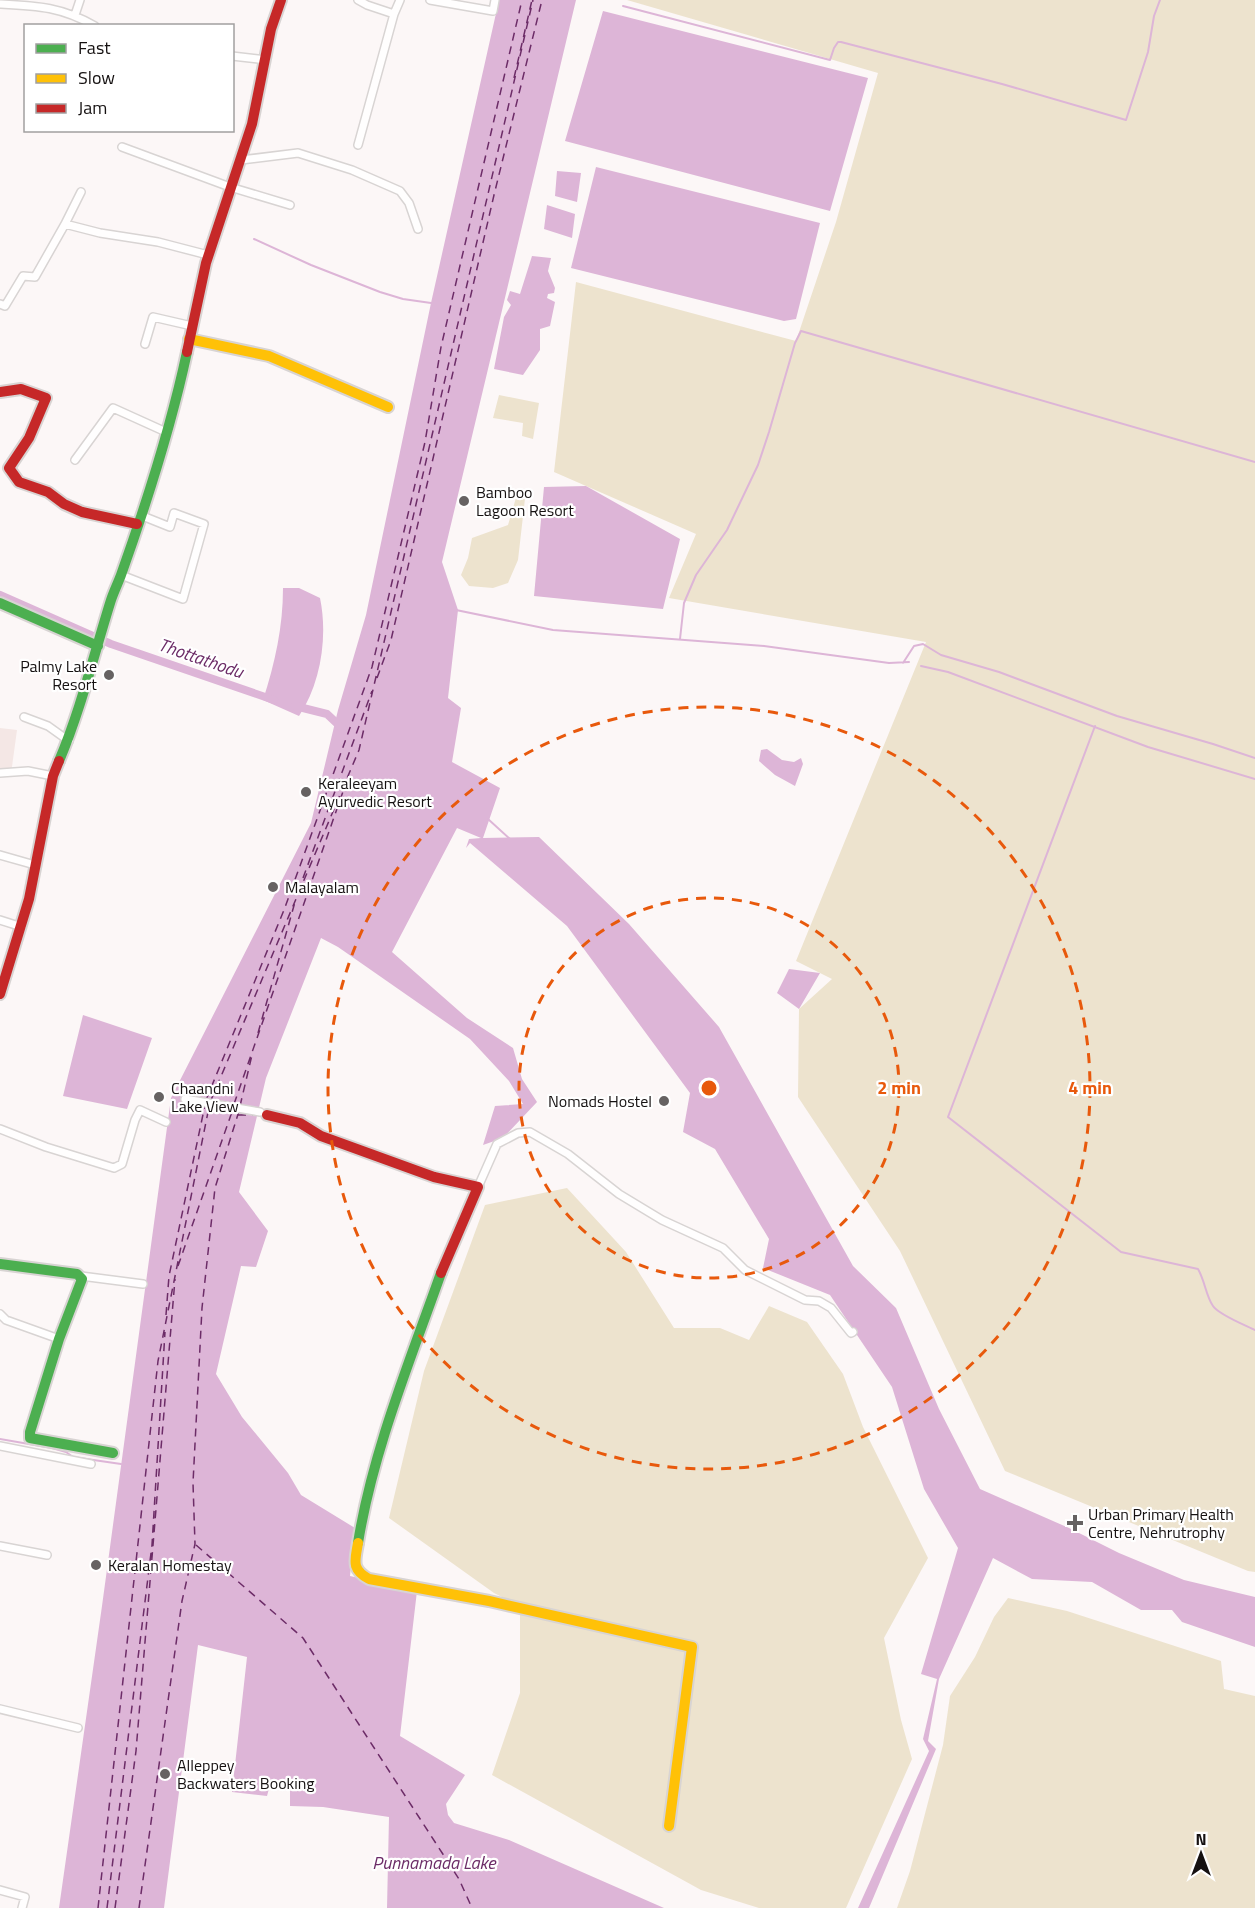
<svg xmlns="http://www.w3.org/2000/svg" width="1255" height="1908" viewBox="0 0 1255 1908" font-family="'Titillium Web',sans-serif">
<rect width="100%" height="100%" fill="#fcf7f7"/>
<path fill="#f4e7e5" d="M0,728L17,730L11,774L0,772Z"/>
<path fill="#ede3ce" d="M627,0H1255V1572L1248,1571L1005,1471L900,1251L798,1097L799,1009L832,979L796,961L926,642L669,598L696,534L554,472L576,282L796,341L836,222L878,73Z
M499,395L539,403L533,439L522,436L523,423L493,418Z
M526,490L518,560L508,583L493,588L469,586L461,575L468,558L472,538L508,525L518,491Z
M567,1188L626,1252L674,1328H720L749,1340L769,1306L807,1322L843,1374L863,1427L928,1558L884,1638L901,1720L912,1759L846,1908H759L701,1890L492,1775L520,1693V1606L494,1593L389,1518L424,1371L485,1205Z
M1008,1598L1067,1611L1221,1661L1224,1689L1255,1696V1908H897L910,1871L943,1745L950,1696L975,1657L994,1617Z"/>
<path fill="#ddb5d7" d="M499,0H576L442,562L458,610L448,698L461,708L452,762L500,788L483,838L539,837L629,924L719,1027L853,1266L896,1308L939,1409L980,1489L1069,1528L1119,1553L1184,1580L1255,1597V1647L1182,1622L1172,1610H1141L1092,1582L1032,1579L993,1558L939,1679L928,1741L936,1749L869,1908H858L929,1751L923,1739L937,1679L921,1674L958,1548L924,1489L892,1387L830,1295L763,1268L769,1239L715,1149L683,1132L690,1093L567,926L470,843L466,848L469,839L481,838L457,828L392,952L467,1018L513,1048L522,1079L537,1102L503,1138L483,1145L495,1106L523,1104L509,1081L470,1039L338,947L321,938L266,1078L239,1192L268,1231L256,1267L241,1266L216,1374L242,1417L288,1473L301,1495L355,1528L350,1576L417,1591L400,1736L465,1775L446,1804L448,1815L454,1823L509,1840L664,1908H387L389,1817L323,1807L290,1806V1788L270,1785L267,1796L232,1792L247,1657L198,1645L164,1908H59L102,1606L171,1098L311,823L338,710L366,615L431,303Z
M603,11L868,78L830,211L565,141Z
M596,167L820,223L796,319L784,321L571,268Z
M557,171L581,173L577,202L555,196Z
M547,205L575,214L572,238L544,229Z
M532,256L551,258L548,271L555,288L554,293L548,294L547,298L555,302L550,326L540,329V350L523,375L494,369L504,317L511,305L507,300L510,291L520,294Z
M586,486L680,539L663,609L534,596L544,487Z
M283,588H299L320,598C328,636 321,683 299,716L263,700C275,663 283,627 283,588Z
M767,749L782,760L794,762L801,758L803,764L795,786L775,775L759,761L761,750Z
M789,969L820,973L799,1009L777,993Z
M83,1015L152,1038L127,1109L63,1096Z"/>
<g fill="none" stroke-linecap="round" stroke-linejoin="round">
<path stroke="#ddb5d7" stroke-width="2" d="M623,6L830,60L834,48L838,42H841L1002,84L1126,120L1148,52L1154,16L1160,0
M254,239L311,265L380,292L403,299L431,303
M456,610L553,630L764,646L889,663L909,662
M680,639L684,603L696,575L727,530L758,465L769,432L795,343L801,331L1255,462
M903,663L914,646L923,644L941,655L999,672L1117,716L1213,744L1255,758
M921,666L948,672L1148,747L1255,779
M1095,726L948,1117L1121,1252L1198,1269C1205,1281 1206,1296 1213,1306C1219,1315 1245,1325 1255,1330
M488,819L510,839
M0,1439L52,1448L66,1452L73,1457L121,1464"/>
<path stroke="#ddb5d7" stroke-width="8" d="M0,595L111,644L274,700
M295,706L327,714L344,730"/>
<path stroke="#6c2c67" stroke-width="1.5" stroke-dasharray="8 6" stroke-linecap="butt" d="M514,78L532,0
M377,678L391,640L494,195L542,0
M303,878L372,691
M258,1033L295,902
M206,1100L284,910L372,667L425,442L441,347L522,0
M211,1100L359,750L533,0
M234,1104L347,780
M240,1106L252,1055
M238,1115H257
M178,1266L233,1109
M166,1315L169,1276L205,1105
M196,1545L303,1638L459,1879L472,1908
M98,1908L158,1361L209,1107
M107,1908L152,1545L165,1332
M115,1908L136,1751L175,1279
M139,1908L182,1601L195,1544L193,1483L202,1308L215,1188L239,1111"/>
<g stroke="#d8d4d3" stroke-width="10">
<path id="street" d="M358,0L367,5L394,14
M430,0L493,11L495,0
M0,4C39,6 61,7 95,26
M75,15L80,0
M232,56L266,60
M358,145L394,14L400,0
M122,147L230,187L290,205
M241,160L298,153L352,170L400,191L409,203L418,229
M65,224L81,192
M0,304L5,306L23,276L35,277L65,224L100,233L158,242L208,255
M145,344L153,317L192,326
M75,460L113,408L166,432
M121,575L183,599L204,524L174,513L170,527L140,515
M24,717L48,726L69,741
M0,773L28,771L53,776
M0,855L35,865
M0,920L22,927
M185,1099L260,1112
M0,1129L46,1147L114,1168L122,1164L135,1120L140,1110L166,1122
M478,1187L497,1144L518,1133L530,1132L568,1154L619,1194L662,1220L723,1248L745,1270L805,1300L819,1301L831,1308L851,1333L853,1332
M81,1276L143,1284
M0,1314L6,1320L59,1339
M0,1446L91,1464
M0,1546L47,1555
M0,1709L78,1728
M0,1890L25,1897L22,1908"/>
</g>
<g stroke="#d8d4d3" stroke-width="14">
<path id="fast" d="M0,603L98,646
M59,761C81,709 94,654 111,600C114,591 118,583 121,575C147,502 171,427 187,352
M0,1264L77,1274L82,1279L59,1339L30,1432V1438L113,1453
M358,1543C373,1450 410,1361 441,1273"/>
</g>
<g stroke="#d8d4d3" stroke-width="14">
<path id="slow" d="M189,339L269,356L388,407
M358,1543C355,1561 351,1569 369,1579L489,1601L692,1647L669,1826"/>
</g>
<g stroke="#d8d4d3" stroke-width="14">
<path id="jam" d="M187,352L206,263L252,124L271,29L281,0
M0,392L21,389L46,398L29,438L9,468L19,482L48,492L64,504L82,512L137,524
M0,994L29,899L53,776L59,761
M267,1115L300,1123L321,1136L434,1177L478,1187L441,1273"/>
</g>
<use href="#street" stroke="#fffefe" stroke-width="7"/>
<use href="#fast" stroke="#4caf50" stroke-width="10"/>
<use href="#slow" stroke="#ffc107" stroke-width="10"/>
<use href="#jam" stroke="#c62828" stroke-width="10"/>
</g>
<g fill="none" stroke="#e8590c" stroke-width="3" stroke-dasharray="10 8">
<circle cx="709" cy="1088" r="190"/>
<circle cx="709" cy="1088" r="381"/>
</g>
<g fill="#666262" stroke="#fff" stroke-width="2">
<circle cx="464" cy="501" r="6"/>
<circle cx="109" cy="675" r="6"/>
<circle cx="306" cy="792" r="6"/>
<circle cx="273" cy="887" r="6"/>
<circle cx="159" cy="1097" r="6"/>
<circle cx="664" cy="1101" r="6"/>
<path d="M1072 1514h6v6h6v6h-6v6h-6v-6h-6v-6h6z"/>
<circle cx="96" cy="1565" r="6"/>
<circle cx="165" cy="1774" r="6"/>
</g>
<g text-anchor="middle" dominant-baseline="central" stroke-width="4.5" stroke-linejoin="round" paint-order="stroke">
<g font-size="16" fill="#151111" stroke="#fff" text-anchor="start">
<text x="476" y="492">Bamboo<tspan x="476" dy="18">Lagoon Resort</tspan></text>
<text x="97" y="666" text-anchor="end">Palmy Lake<tspan x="97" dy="18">Resort</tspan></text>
<text x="318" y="783">Keraleeyam<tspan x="318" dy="18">Ayurvedic Resort</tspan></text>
<text x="285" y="887">Malayalam</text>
<text x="171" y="1088">Chaandni<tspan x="171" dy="18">Lake View</tspan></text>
<text x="652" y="1101" text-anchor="end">Nomads Hostel</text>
<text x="1088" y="1514">Urban Primary Health<tspan x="1088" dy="18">Centre, Nehrutrophy</tspan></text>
<text x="108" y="1565">Keralan Homestay</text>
<text x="177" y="1765">Alleppey<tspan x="177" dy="18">Backwaters Booking</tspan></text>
</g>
<g font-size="18" font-style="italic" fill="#6c2c67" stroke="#fff">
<text transform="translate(201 658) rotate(19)">Thottathodu</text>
<text x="434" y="1862">Punnamada Lake</text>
</g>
</g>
<circle cx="709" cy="1088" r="9" fill="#e8590c" stroke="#fff" stroke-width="3"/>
<g font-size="18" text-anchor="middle" font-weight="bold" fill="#e8590c" stroke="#fff" stroke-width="4.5" stroke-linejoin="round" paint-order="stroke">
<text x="899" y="1094">2 min</text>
<text x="1090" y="1094">4 min</text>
</g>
<rect x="24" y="24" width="210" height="108" fill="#ffffff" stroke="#a1a0a0" stroke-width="1.5"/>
<rect x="36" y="44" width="30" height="9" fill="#4caf50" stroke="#a1a0a0" stroke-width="1.5"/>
<text x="78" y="54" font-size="18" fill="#151111">Fast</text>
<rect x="36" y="74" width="30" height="9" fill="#ffc107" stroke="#a1a0a0" stroke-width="1.5"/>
<text x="78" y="84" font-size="18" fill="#151111">Slow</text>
<rect x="36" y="104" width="30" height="9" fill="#c62828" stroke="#a1a0a0" stroke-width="1.5"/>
<text x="78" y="114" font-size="18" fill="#151111">Jam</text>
<g transform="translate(1201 1854)" stroke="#ffffff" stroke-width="4.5" paint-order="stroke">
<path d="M0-4.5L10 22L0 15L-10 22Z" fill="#151111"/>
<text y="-9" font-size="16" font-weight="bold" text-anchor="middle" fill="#151111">N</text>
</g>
</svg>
